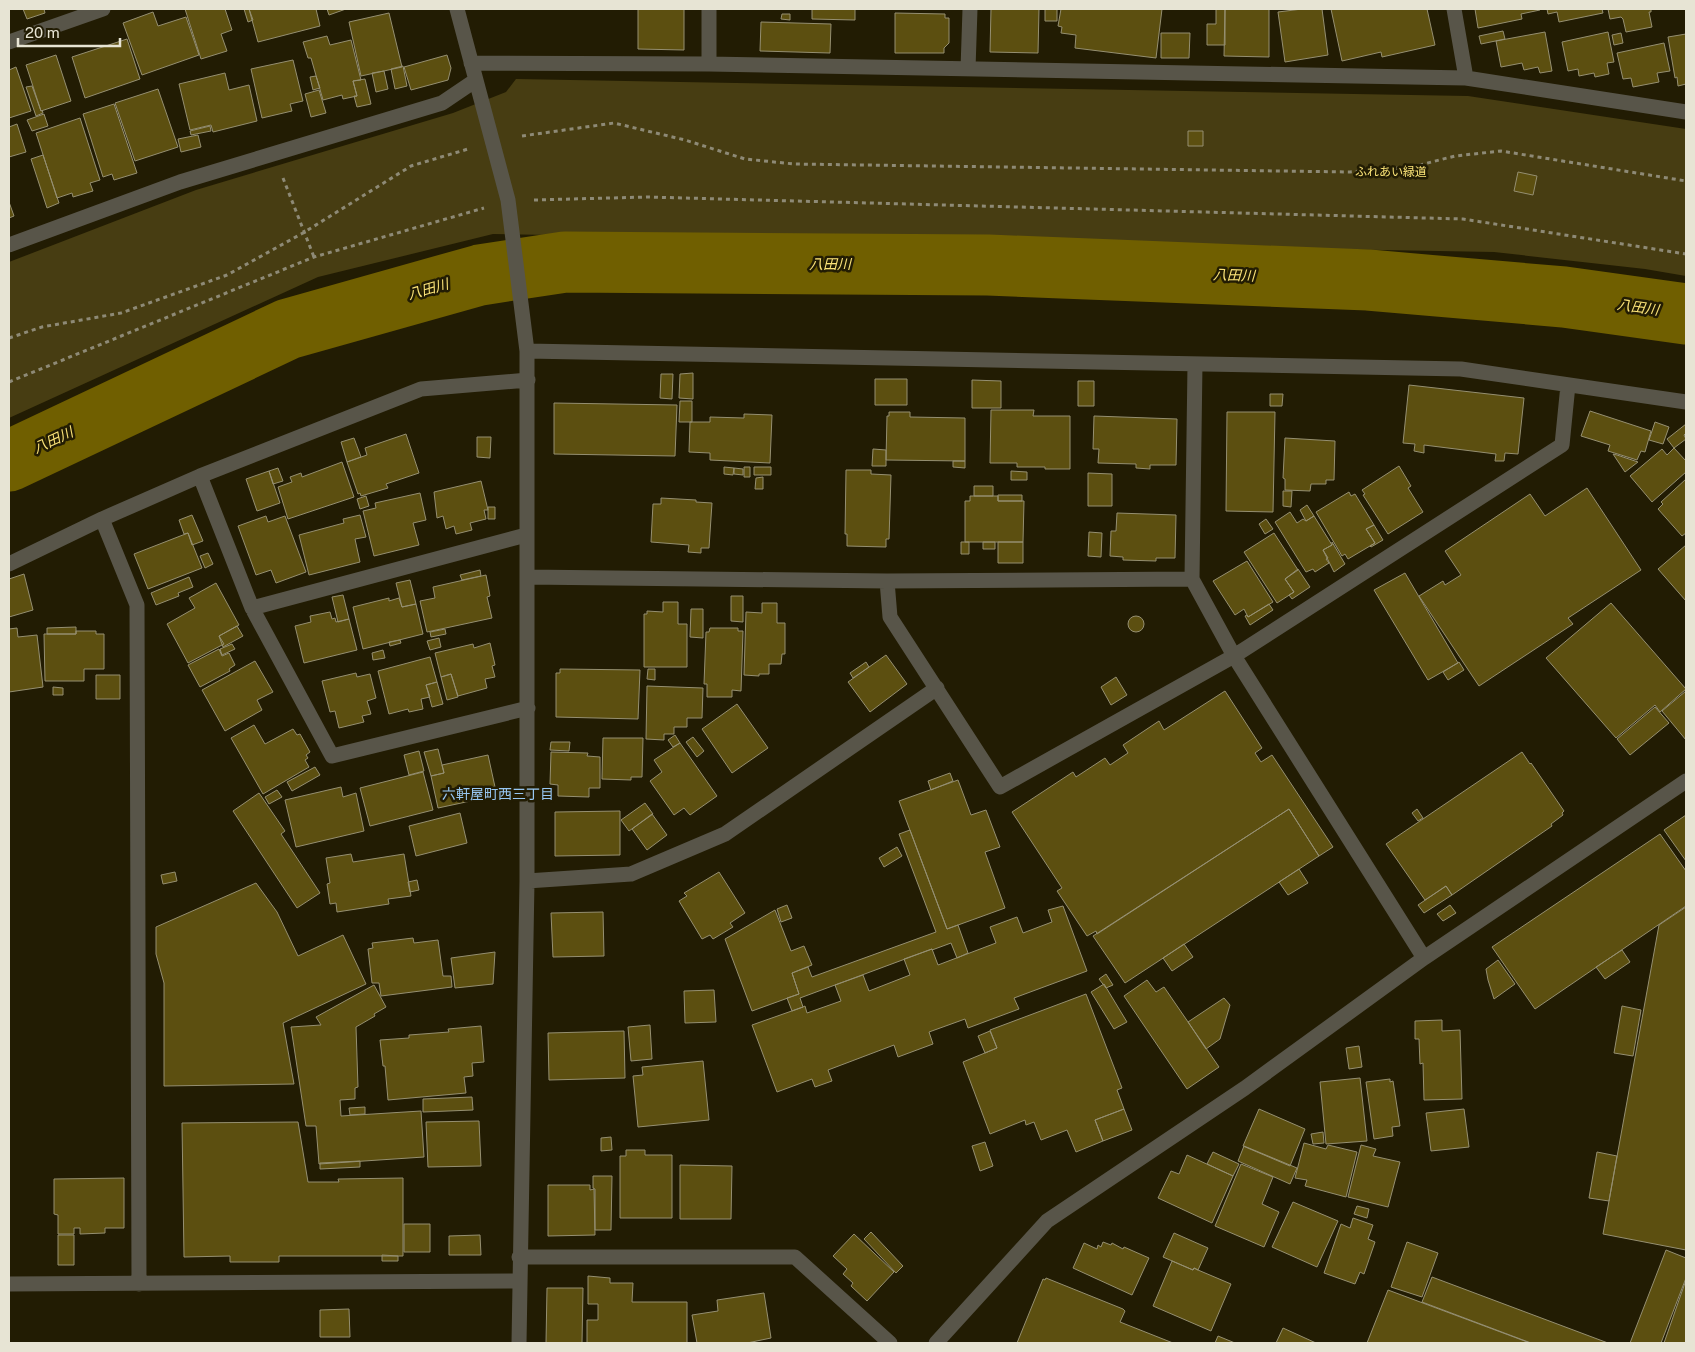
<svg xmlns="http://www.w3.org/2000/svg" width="1695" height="1352" viewBox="0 0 1695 1352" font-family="'Public Sans','Noto Sans JP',sans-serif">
<rect width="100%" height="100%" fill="#221c03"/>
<path fill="#473d12" d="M516,79L1468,96L1686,129V276L1645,269L1494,252L493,234L318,277L9,418V262L196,190L453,113L506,92Z"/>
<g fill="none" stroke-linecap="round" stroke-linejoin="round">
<path stroke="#705f00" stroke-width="61" d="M9,461L288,329L480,275L565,262L988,265L1368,280L1564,297L1686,314"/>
</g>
<path fill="#5c4f10" stroke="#958f71" d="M23,9H44L45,13L27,19Z
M185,9H225L232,30L221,34L227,51L201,59Z
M244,9H249L253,20L248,22Z
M249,9H316L320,26L258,42Z
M327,9H346L329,15Z
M638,9H684V50L638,49Z
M807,9H875H855V20L812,19V9Z
M991,9H1039L1038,53L990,52Z
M1045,9H1057V21H1045Z
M1061,9H1162L1156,58L1075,48L1076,35L1061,33L1062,27L1058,26Z
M1216,9H1225V45H1207V24H1216Z
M1225,9H1269V57L1224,56Z
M1302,9H1322L1328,55L1285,62L1278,12Z
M1331,9H1427L1435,45L1382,57L1381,52L1342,61Z
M1475,9H1540V10L1521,14L1522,19L1478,28Z
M1547,9H1602L1603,13L1559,22L1557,12L1548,14Z
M1608,9H1651V12H1649L1652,27L1626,32L1623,19L1621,17L1610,19Z
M153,12L158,26L186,17L199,55L142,75L123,23Z
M389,13L402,67L361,76L349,22Z
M895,13L945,14V18H949V43L944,48V53H895Z
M782,14H790V20L781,19Z
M761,22L831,24L830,53L760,51Z
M1503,31L1505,39L1481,44L1479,36Z
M1545,32L1552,71L1540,73L1538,67L1524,70L1522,63L1501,67L1496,41Z
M1608,32L1614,62L1607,63L1609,74L1595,77L1594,73L1579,76L1578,69L1568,71L1562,42Z
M1161,33H1190L1189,58H1161Z
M1621,33L1623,43L1614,45L1612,35Z
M1686,34V84L1678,86L1677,77L1675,78L1668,37Z
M327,36L330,45L351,40L361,80L353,81L357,96L343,99L342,95L323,100L311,58H308L303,42Z
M127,39L140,79L85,98L72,57Z
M1664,43L1670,71L1657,73L1659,82L1633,87L1631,78L1623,79L1617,53Z
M56,55L71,101L41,111L26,65Z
M447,55L451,68L448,80L411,90L404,67Z
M293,60L303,101L290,104L292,111L262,118L251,69Z
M403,66L407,86L395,89L391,69Z
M16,67L31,111L9,118V70Z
M384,71L388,89L376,92L372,73Z
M225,73L229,90L249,85L257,121L213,132L211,125L190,130L179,84Z
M316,76L320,88L313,90L310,77Z
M365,79L371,104L357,107L354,96H357L353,81Z
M32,86L41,111L42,110L43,113L36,116L26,87Z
M158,89L178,147L135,161L115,103Z
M319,90L326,113L311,117L305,94Z
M114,104L137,173L114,180L112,174L103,177L83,114Z
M44,114L48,126L32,131L27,120Z
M80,118L100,180L90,183L93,191L73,197L72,193L57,198L36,133Z
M17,124L26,152L9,157V127Z
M210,126L211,131L191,135L190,131Z
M1188,131H1203V146H1188Z
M198,135L201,147L181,152L178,139Z
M43,155L59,203L47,208L31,159Z
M1518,172L1537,176L1533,195L1514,191Z
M9,202L14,216L9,218Z
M693,373V399L679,398L680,374Z
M661,374H673L672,399L660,398Z
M875,379H907V405H875Z
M972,380L1001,381V408H972Z
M1078,381H1094V406H1078Z
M1409,385L1524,398L1518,454L1505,453L1504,461H1495L1496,454L1424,445V453L1414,451L1415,444L1403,443Z
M1270,394H1283L1282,406H1270Z
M680,401H692V422H679Z
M554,403L677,405L675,456L554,454Z
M991,410H1034L1033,416H1070V469H1045V467H1017V463H990Z
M1590,411L1651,431L1645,452L1641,451L1637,460L1608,451L1610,445L1581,436Z
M889,412H910V417L965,418V461L886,460L887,416H889Z
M1227,412H1275L1273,512L1226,511Z
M744,414L772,415L770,463L710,460V453L689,452L690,422H710V417L744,418Z
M1094,416L1177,419L1176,465H1150V469L1136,468V464L1098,463L1099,449H1093Z
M1655,422L1669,427L1663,444L1649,440Z
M1686,424V433L1684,435L1686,439L1674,448L1667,439Z
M406,434L419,473L386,484L388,488L361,496L360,493L358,494L347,462L367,455L365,448Z
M477,437H491L490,458L477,457Z
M354,438L361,457L347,462L341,442Z
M1285,438L1335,441L1334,480H1326V484H1311L1310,491L1285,490V479L1283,478Z
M1674,448L1686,461V472L1652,502L1630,476L1662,449L1667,455Z
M873,449L886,450V466H872Z
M1613,454L1617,455L1638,462L1625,472Z
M953,461H965V468L953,467Z
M342,462L354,497L288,519L278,487L292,482L290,477L301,473L302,477Z
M1399,466L1411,486L1408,488L1423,512L1388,534L1363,495L1365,494L1362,490Z
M724,467L734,468L733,475L724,474Z
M744,467H750V477H744Z
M754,467H771V475H754Z
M278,468L283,481L273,484L269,471Z
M734,468L743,469V475L734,474Z
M846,470H871V474L891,475L889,539H886V547L847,546V534H845Z
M269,471L280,503L257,511L246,479Z
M1011,471L1027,472V480H1011Z
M1088,473L1112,474V506H1088Z
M763,477V489H755L756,478Z
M1686,479V533L1682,536L1658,509L1663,504L1661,502Z
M481,481L488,510H484L486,519L470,523L472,530L456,534L454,526L446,529L443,516L437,518L434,492Z
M974,486H993V496H974Z
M1587,488L1641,570L1568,618L1573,624L1479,686L1419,596L1443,581L1445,585L1461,575L1445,551L1530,494L1545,516Z
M1283,491H1292L1291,507L1283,506Z
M1349,492L1351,496L1355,494L1374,525L1366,529L1375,543L1348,559L1345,554L1342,556L1316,512Z
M420,493L426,520L413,523L419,545L374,556L363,511L376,508L375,503Z
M998,495H1022V501H998Z
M366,496L369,506L360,509L357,499Z
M970,496H998V501H1024L1023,542H965V501H970Z
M661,498L696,500V502L712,503L709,548H701V553L688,552L689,545L651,542L653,504H661Z
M1307,505L1314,516L1306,521L1300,510Z
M488,507H495V519H488Z
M1290,512L1297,523L1303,519L1306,521L1314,516L1332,545L1323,550L1328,558L1326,559L1329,563L1315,572L1313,569L1306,572L1275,522Z
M1117,513L1176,515L1175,558H1156V561L1123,560V557L1110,556L1111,531H1116Z
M192,515L203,541L192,545L188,533L184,534L179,520Z
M360,515L366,537L355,539L360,562L309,575L299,535L344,523L343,519Z
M266,516L268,522L285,516L306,572L276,583L271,570L256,575L238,526Z
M1266,519L1273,529L1265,534L1259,524Z
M1374,525L1383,540L1371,547L1370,546L1375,543L1366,529Z
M1089,532L1102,533L1101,557L1088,556Z
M188,533L202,568L148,589L134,554Z
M1274,533L1298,570L1285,579L1294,592L1277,603L1244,552Z
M961,542H969V554H961Z
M983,542H995V549H983Z
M998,542H1023V563H998Z
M1332,542L1345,564L1334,572L1323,550L1332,545Z
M1686,545V601L1658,569Z
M208,553L213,564L205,568L200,556Z
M1247,561L1273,602L1248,617L1244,609L1235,615L1213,581Z
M1298,569L1310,587L1292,599L1289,595L1294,592L1285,579Z
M480,570L481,576L462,580L460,575Z
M1405,573L1458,663L1428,680L1374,590Z
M24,574L33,610L9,617V579Z
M486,575L490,596L487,597L492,618L427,632L420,601L435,598L433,587Z
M189,577L193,587L178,593L179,596L156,605L151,593Z
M410,580L416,604L402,607L396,583Z
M216,583L239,625L219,636L224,644L222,645L188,663L167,624L195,608L189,598Z
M343,595L349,619L338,622L332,597Z
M731,596H743V622L731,621Z
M389,598V601L399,598L402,607L416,604L423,634L363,649L353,607Z
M663,602H678V624H687V667H644V614H647V611L663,612Z
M762,603H777V623H785V654H782L781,664H769V674H759V676L744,675L746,612L762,613Z
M1611,603L1686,689L1660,712L1655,705L1616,738L1546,658Z
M1269,604L1273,610L1250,625L1245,616L1247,615L1248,617Z
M691,609H703V638L690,637Z
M330,612L332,619L335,618L336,622L349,619L357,650L304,663L295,626L311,622L310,616Z
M1128 624a8 8 0 1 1 16 0a8 8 0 1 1-16 0Z
M237,626L243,636L223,647L219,636Z
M76,627V634H47V628Z
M17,628L18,637L37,635L43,687L9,692V629Z
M710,628H738V631H743L741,691L732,690V697H707V684H704L706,632H709Z
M445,629L446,634L431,637L430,632Z
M76,631H96V634H104V669H84V681H45L44,634H76Z
M439,638L441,647L430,650L427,641Z
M400,640L401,643L390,646L389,642Z
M490,643L495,665L492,666L495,677L485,679L487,688L458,696L451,674L441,677L435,653L473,644L474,648Z
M232,644L235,649L222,655L220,649Z
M219,649L222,656L229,653L235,665L229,669L230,671L200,687L188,665Z
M383,650L385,658L373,660L372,653Z
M886,655L907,684L870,712L848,682Z
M430,657L437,682L426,685L430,697L421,699L423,709L409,712L408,709L389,714L378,671Z
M255,661L273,692L257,700L262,710L225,731L202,690Z
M866,662L869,667L853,678L850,673Z
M1459,662L1464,670L1448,680L1443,672Z
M560,669L640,670L638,719L556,717V673H560Z
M648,669H655V680L647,679Z
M356,673L357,677L370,674L376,698L367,701L371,714L362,716L364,722L339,728L335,711L330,712L322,681Z
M451,674L458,697L447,700L441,677Z
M96,675H120V699H96Z
M1116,677L1127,695L1111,705L1101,687Z
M437,682L443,704L432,707L426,685Z
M647,686L703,688L702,718H687V727H674V734H664V740L646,739Z
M53,687L63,688V695H53Z
M1225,691L1262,748L1255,753L1261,762L1272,755L1333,847L1319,856L1289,809L1097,934L1096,931L1087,936L1057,891L1062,888L1012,812L1073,772L1076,777L1105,758L1110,765L1128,753L1123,745L1159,721L1164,730Z
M1686,691V740L1662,711Z
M737,704L768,748L732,773L702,729Z
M1655,707L1669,723L1630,755L1617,739Z
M254,725L265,744L293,729L297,735L300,734L310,752L306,755L308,758L305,760L309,767L263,794L231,738Z
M675,735L680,743L673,747L668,740Z
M693,737L704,751L697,757L686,742Z
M603,738H643L642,777H631V780L602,779Z
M551,742H570L569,751L550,750Z
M680,743L717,796L690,815L684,808L674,815L650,781L662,772L654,760Z
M438,749L444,773L431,776L424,752Z
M419,751L424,771L409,775L404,755Z
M551,752L588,753L587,756L600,757V788H589V797L558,796V785L550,784Z
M1522,752L1530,764L1531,763L1564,811L1562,813L1563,815L1551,824L1552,826L1452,895L1446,886L1425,900L1386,844Z
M488,755L495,787H492L494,796L438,808L431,776L444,773L442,765Z
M315,767L320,775L292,791L287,782Z
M423,772L433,810L370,826L360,788Z
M950,773L953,781L931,790L928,781Z
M958,780L971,815L986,810L1000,847L985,852L1005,908L947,929L899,801Z
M341,787L343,797L356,793L364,831L296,847L285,800Z
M277,790L282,797L269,804L265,797Z
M259,793L285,831L281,834L320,893L297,908L233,811Z
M645,803L653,814L629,831L621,820Z
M1289,809L1319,856L1125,983L1093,936Z
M1417,809L1423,818L1418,821L1412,813Z
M620,811V855L555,856V812Z
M460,813L467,843L416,856L409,826Z
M652,814L667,835L647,850L632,829Z
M1686,815V861L1664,830Z
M910,830L947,929L958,925L968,953L957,958L951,943L932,950V949L800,998L803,1007L792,1011L787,998L799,994L792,973L808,967L812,977L936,932L899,834Z
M1660,834L1686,871V906L1535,1009L1492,947Z
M897,847L902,856L884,867L879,858Z
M351,854L353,862L404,854L411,896L388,899L389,904L337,912L336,903L330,904L327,884L330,883L326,858Z
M1299,869L1308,883L1288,895L1279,882Z
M175,872L177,881L163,884L161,875Z
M719,872L745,913L730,923L733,927L713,939L710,935L702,939L679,901L687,896L684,893Z
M417,880L419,890L410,892L408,882Z
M256,883L277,912L298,956L343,935L366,984L283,1023L294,1084L164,1086V983L156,954V927Z
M1446,886L1452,895L1424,913L1418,905Z
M787,905L792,918L781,922L777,909Z
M1450,905L1456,913L1443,921L1437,914Z
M1063,906L1087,971L1014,998L1019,1009L968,1028L965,1019L929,1032L933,1044L898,1057L894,1045L828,1070L832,1081L815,1087L812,1079L777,1092L752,1025L803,1007L805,1006L807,1013L841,1001L835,985L863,975L869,991L910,975L904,959L932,949L938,965L996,943L990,927L1017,917L1023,933L1052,922L1048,910Z
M1686,907V1250L1603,1234L1659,925Z
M775,910L791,951L804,946L812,965L792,973L799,994L752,1011L725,939Z
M603,912L604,956L553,957L551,913Z
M413,938L414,943L438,940L443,976H451L452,987L381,996L379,983H372L368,949L373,948L372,943Z
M1184,944L1193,957L1172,971L1163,958Z
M1622,950L1630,962L1605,979L1596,967Z
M495,952L493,984L455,988L451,958Z
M1498,960L1515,984L1494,999L1488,980L1486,969Z
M1106,974L1113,985L1106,988L1099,979Z
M1147,980L1156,992L1164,987L1219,1067L1187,1089L1124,996Z
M1104,984L1127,1022L1114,1029L1091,992Z
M374,985L386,1007L374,1014L375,1016L356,1027L358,1087L355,1088V1099L340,1100L341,1116L421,1111L424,1157L319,1164L316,1126H306L291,1027L321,1025L316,1017Z
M714,990L716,1022L685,1023L684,991Z
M1086,994L1122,1088L1117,1090L1124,1109L1095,1120L1103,1141L1076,1152L1067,1130L1041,1140L1034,1122L1026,1125L1025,1120L990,1134L963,1062L997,1048L990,1030Z
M1224,998L1230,1005L1220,1039L1206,1049L1188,1022Z
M1622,1006L1641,1010L1633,1056L1614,1053Z
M1442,1020V1031L1460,1030L1462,1099L1424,1100L1423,1063L1420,1064L1419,1039H1415V1021Z
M650,1025L652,1059L631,1061L628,1027Z
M481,1026L484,1062L472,1063L473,1076L464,1077L466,1093L388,1100L385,1066H383L380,1040L409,1038V1035L449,1032L448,1029Z
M624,1031L625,1078L549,1080L548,1033Z
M990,1031L997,1048L985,1053L978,1036Z
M1359,1046L1362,1067L1349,1069L1346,1048Z
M703,1061L709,1120L638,1127L633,1076L643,1075L642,1067Z
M1360,1078L1367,1141L1326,1144L1320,1082Z
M1390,1079V1082L1393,1081L1400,1126L1392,1127L1393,1136L1374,1139L1366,1082Z
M472,1097L473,1110L423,1112V1099Z
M365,1107V1114L350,1115L349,1108Z
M1124,1109L1132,1130L1103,1141L1095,1120Z
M1259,1109L1305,1129L1290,1166L1243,1146Z
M1464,1109L1469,1147L1431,1151L1426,1113Z
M479,1121L481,1166L428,1167L426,1122Z
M298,1122L308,1182H339L338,1179L403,1178V1256H279V1262H230V1256L184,1257L182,1123Z
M1323,1132L1324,1143L1313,1144L1311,1134Z
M611,1137L612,1150L601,1151V1138Z
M985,1142L993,1166L980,1171L972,1146Z
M1304,1143L1326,1149L1328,1145L1357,1152L1346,1197L1305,1186L1307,1180L1295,1178Z
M1361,1145L1376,1149L1373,1156L1400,1162L1388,1207L1348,1197Z
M1244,1146L1297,1168L1290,1184L1238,1161Z
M626,1150H645V1155H672V1218H620V1156H626Z
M1213,1152L1239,1164L1233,1176L1207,1164Z
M1597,1152L1617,1156L1609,1201L1589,1198Z
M1187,1155L1233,1176L1212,1223L1158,1198L1171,1171L1179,1174Z
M360,1161V1167L320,1169V1163Z
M1241,1164L1273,1177L1262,1204L1279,1212L1264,1247L1215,1226Z
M680,1165L732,1166L731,1219H680Z
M593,1176H612L611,1230H595V1189L593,1188Z
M124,1178V1228H105V1233L80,1234V1228H74V1234H58V1215L54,1214V1179Z
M548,1185H590V1190L594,1189L595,1235L548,1236Z
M1293,1202L1338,1221L1317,1267L1272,1247Z
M1357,1206L1369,1209L1367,1218L1354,1214Z
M1353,1218L1373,1225L1368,1239L1375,1242L1364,1274L1360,1272L1355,1284L1324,1273L1341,1224L1350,1228Z
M404,1224H430V1252H404Z
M871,1232L903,1266L896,1273L864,1239Z
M1174,1233L1208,1248L1198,1270L1194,1268L1193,1270L1163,1257Z
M854,1234L894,1272L867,1301L851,1286L853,1283L843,1274L847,1269L833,1256Z
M58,1235H74V1265H58Z
M480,1235L481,1255H449V1236Z
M1103,1242L1111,1245L1112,1243L1123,1249L1124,1247L1149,1258L1132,1295L1073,1268L1084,1243L1097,1249L1098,1245L1101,1247Z
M1407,1242L1438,1253L1422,1297L1391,1287Z
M1666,1250L1686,1258V1278L1661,1343H1630Z
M382,1255L398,1256V1261H382Z
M1172,1261L1193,1270L1194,1268L1198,1270L1231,1284L1211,1331L1153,1306Z
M588,1276L610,1278V1283H633L632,1302H687V1343H587V1320H598V1304H588Z
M1432,1277L1608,1343H1531L1422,1302Z
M1046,1278L1123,1309L1125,1311L1120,1322L1173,1343H1017L1043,1279L1045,1280Z
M1686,1280V1343H1664Z
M547,1288H583L582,1343H546Z
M1388,1290L1530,1343H1367Z
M764,1293L771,1338L747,1343H697L692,1315L718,1311L717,1300Z
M349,1309L350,1337H320V1310Z
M1283,1328L1316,1343H1276Z
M1218,1336L1235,1343H1215Z"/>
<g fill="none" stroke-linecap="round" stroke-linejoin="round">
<path stroke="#8e8a76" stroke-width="3" stroke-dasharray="4 4" stroke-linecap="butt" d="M522,136L614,123L685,140L745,159L794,164L1350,172L1412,167L1455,156L1501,151L1686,181
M283,178L314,257
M534,200L647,197L1463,219L1686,254
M9,338L42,327L121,313L227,275L303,233L411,166L468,149
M9,382L314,257L484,208"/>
<path stroke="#585549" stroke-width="15" d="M457,9L508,200L527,351V881L519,1343
M1454,9L1466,78
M9,42L103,9
M471,63L709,64L1466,78L1686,112
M709,64V9
M968,69L970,9
M9,245L180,182L442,103L476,80
M527,351L1461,369L1686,402
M1195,364L1192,579L1234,656L1424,958
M200,476L252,608L332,756L528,708
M102,519L137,605L139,1284
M9,564L102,519L200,476L421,389L528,380
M527,577L887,581L1192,579
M887,581L890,617L1000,787L1234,656L1562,445L1568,385
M252,608L526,535
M527,881L631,874L725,834L937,688
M519,1257H795L890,1343
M9,1284L519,1281
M936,1343L1047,1221L1245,1088L1424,958L1686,781"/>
</g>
<g text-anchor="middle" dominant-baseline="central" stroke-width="5" stroke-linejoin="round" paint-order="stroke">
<g font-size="12" fill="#fae377" stroke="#221c03">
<text x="1391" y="172">ふれあい緑道</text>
</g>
<g font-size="14" font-style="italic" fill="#fbe378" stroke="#221c03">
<text x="830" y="264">八田川</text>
<text transform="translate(1234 275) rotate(2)">八田川</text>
<text transform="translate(428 289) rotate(-16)">八田川</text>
<text transform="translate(1638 307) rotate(8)">八田川</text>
<text transform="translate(53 440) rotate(-25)">八田川</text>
</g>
<g font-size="14" fill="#98c7f3" stroke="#221c03">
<text x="498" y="794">六軒屋町西三丁目</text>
</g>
</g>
<rect width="1695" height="1352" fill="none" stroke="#e7e4d4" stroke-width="20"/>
<path d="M18 38v8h102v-8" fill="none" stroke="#e7e4d4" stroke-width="2.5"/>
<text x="25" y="38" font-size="15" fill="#e7e4d4" stroke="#221c03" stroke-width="4" paint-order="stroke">20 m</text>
</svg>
